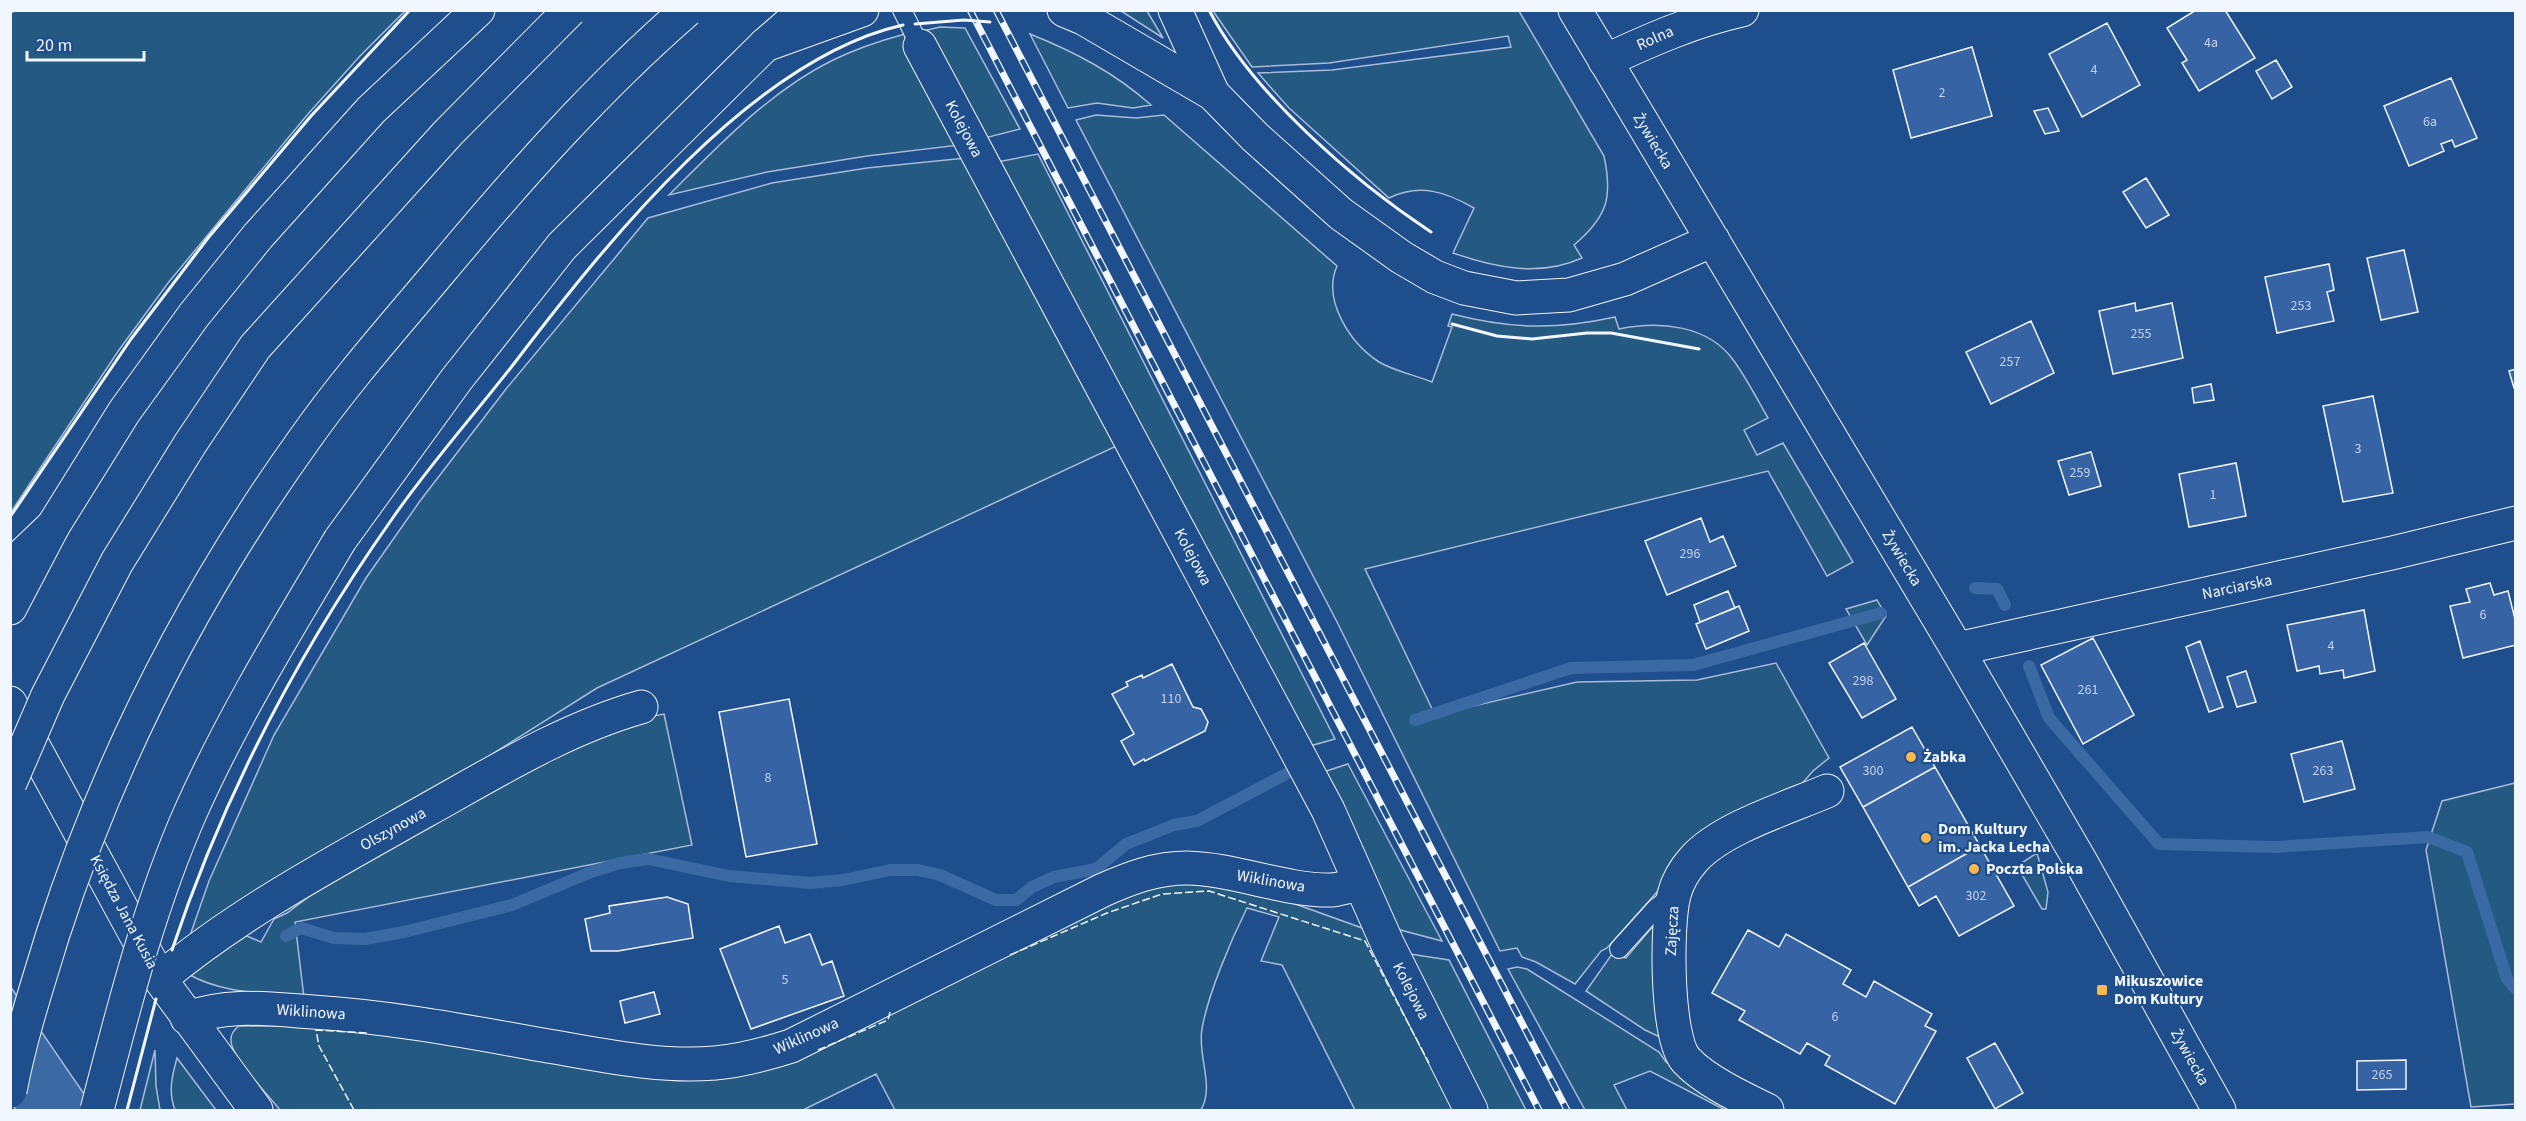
<svg xmlns="http://www.w3.org/2000/svg" width="2526" height="1121" viewBox="0 0 2526 1121" font-family="'Source Sans 3',sans-serif">
<rect width="100%" height="100%" fill="#1f4e8c"/>
<path fill="#245a82" stroke="#a8bbd7" stroke-width="1.5" d="M16,10L405,11L360,56L308,114L168,283L119,350L11,512L10,14Z
M1121,11H1147L1163,38Z
M1213,11H1519L1604,156C1613,198 1607,217 1574,245L1582,258C1540,277 1496,268 1453,253L1474,208C1446,192 1420,183 1389,198L1289,108L1258,73L1332,70L1511,47L1508,36L1329,63L1252,67Z
M940,27L965,28L1020,129L981,139L923,31Z
M905,34L960,145L867,156L767,172L669,195C718,146 769,92 831,61C855,49 879,41 905,34Z
M1030,34C1075,52 1115,73 1151,105L1133,108L1097,103L1068,108Z
M1096,115L1136,118L1164,115L1337,266C1322,300 1350,343 1379,362C1394,371 1415,375 1432,382L1452,327L1448,326L1452,314C1510,329 1556,330 1615,317L1619,329C1658,321 1708,324 1734,361C1747,379 1757,399 1768,418L1744,430L1757,455L1783,443L1853,562L1827,576L1768,471L1365,569L1435,715L1577,682L1697,680L1776,663L1829,758L1813,771L1798,788L1669,873L1657,892L1607,948L1601,951L1575,984L1536,962L1522,957L1517,948L1500,951L1336,620L1076,120Z
M1038,154L1335,739L1306,747L992,163Z
M966,158L1123,443L597,688L186,947L209,881L274,735L366,578L420,501L506,389L648,218L772,183L867,168Z
M1877,600L1886,616L1867,645L1846,609Z
M664,714L692,845L295,922L304,998C266,993 223,994 188,974L240,933L261,942L274,919L287,913L353,863L620,722Z
M1348,764L1442,941L1393,928L1317,774Z
M2515,783V1104L2471,1107L2426,850L2442,801Z
M2037,853L2048,892L2046,909H2042L2017,866Z
M1171,882L1262,892L1362,928L1370,936L1460,1110H1355L1282,965L1261,961L1279,917L1247,908C1231,940 1208,994 1202,1029C1197,1055 1215,1086 1201,1110H895L876,1074L803,1110H280C268,1095 237,1063 232,1046C229,1037 232,1031 239,1026H318L712,1073L1098,906Z
M1659,919L1660,1037L1645,1030L1586,991L1612,954L1626,958Z
M1410,954L1449,960L1526,1110H1483Z
M1517,967L1527,969L1659,1052L1666,1062L1749,1110H1725L1650,1071L1614,1085L1627,1110H1585L1508,969Z
M155,1050L156,1086L160,1110H140Z
M177,1058L216,1110H175C168,1092 172,1076 177,1058Z"/>
<path fill="#3b69a3" stroke="#a8bbd7" stroke-width="1.5" d="M10,986L95,1110H16L11,1103Z"/>
<g fill="none" stroke-linecap="round" stroke-linejoin="round">
<path stroke="#3b69a3" stroke-width="12" d="M1975,588L1997,589L2005,605
M2029,666L2049,718L2159,844L2275,847L2428,837L2467,852L2507,979L2516,989
M1415,720L1571,668L1693,665L1881,613
M286,936L301,928L334,938L365,939L404,932L512,905L591,872L620,863L648,859L729,876L810,883L843,880L890,870H918L940,875L996,900H1016L1032,887L1054,877L1096,869L1126,844L1174,825L1197,821L1286,774"/>
</g>
<path fill="#3563a3" stroke="#f2f6ff" stroke-width="1.5" d="M2196,10H2225L2255,58L2199,91L2182,63L2187,60L2167,28Z
M2107,23L2140,85L2082,117L2049,54Z
M1972,47L1992,116L1911,138L1893,70Z
M2276,60L2292,87L2272,99L2256,71Z
M2451,78L2477,138L2455,147L2452,140L2441,144L2444,151L2409,166L2384,106Z
M2048,108L2059,131L2045,134L2034,111Z
M2146,178L2169,215L2146,228L2123,192Z
M2404,250L2418,312L2381,320L2367,258Z
M2329,264L2334,290L2327,292L2334,321L2277,333L2265,277Z
M2135,303L2136,311L2172,303L2183,358L2113,374L2099,311Z
M2031,321L2054,373L1991,404L1966,352Z
M2516,369V388H2514L2509,371Z
M2211,384L2214,400L2194,403L2192,388Z
M2373,396L2393,493L2343,502L2323,406Z
M2091,452L2101,486L2069,495L2058,461Z
M2236,463L2246,516L2189,527L2179,474Z
M1701,518L1710,542L1723,536L1736,566L1667,595L1645,541Z
M2490,583L2494,595L2508,591L2516,623V645L2463,658L2450,606L2470,602L2466,589Z
M1728,591L1735,608L1700,622L1694,605Z
M1739,606L1749,631L1706,649L1696,624Z
M2364,610L2375,671L2344,678L2343,670L2320,674L2319,666L2297,671L2287,625Z
M2093,638L2134,715L2083,744L2041,665Z
M2200,641L2223,707L2209,712L2186,647Z
M1864,643L1896,699L1862,718L1829,663Z
M1172,664L1193,707L1201,709L1208,722L1205,731L1145,761L1144,759L1134,765L1121,741L1134,734L1112,694L1128,686L1126,682L1142,675L1143,678Z
M2246,671L2256,702L2237,707L2227,677Z
M789,699L817,844L746,857L719,712Z
M1912,727L1935,767L1863,807L1840,767Z
M2342,741L2355,789L2304,802L2291,754Z
M1935,767L1980,846L1908,887L1863,807Z
M1980,846L2014,906L1959,936L1936,896L1919,906L1908,887Z
M667,897L688,904L693,938L618,951H591L585,919L610,913L609,906Z
M779,926L785,943L810,934L822,965L832,961L844,996L751,1029L720,949Z
M1748,930L1779,947L1786,934L1851,970L1843,984L1866,997L1874,981L1932,1014L1925,1026L1936,1031L1895,1104L1825,1065L1830,1056L1807,1043L1800,1054L1739,1020L1745,1011L1712,993Z
M654,992L660,1014L625,1023L620,1001Z
M1995,1043L2023,1093L1995,1109L1967,1058Z
M2406,1060V1089L2357,1090V1061Z"/>
<g fill="none" stroke-linecap="round" stroke-linejoin="round">
<g stroke="#f2f6ff" stroke-width="20">
<path id="lane" d="M902,10L920,46
M1619,949L1656,908L1673,895"/>
</g>
<g stroke="#f2f6ff" stroke-width="35">
<path id="street" d="M920,46L1328,810L1388,945L1471,1110
M1605,61C1650,40 1693,21 1742,10
M1957,649L2392,553L2516,523
M10,703L160,979L256,1110
M160,979C240,912 335,862 425,811C495,772 564,729 641,707
M187,1018C231,1003 267,1009 313,1012C392,1017 470,1032 548,1046C602,1055 660,1068 715,1063C741,1061 766,1054 791,1046L1103,890C1130,878 1156,868 1187,868C1236,869 1284,891 1332,890C1341,889 1351,886 1359,884
M1767,1110C1742,1098 1704,1080 1686,1060C1666,1038 1666,925 1674,895C1677,883 1685,869 1694,859C1722,828 1787,808 1827,791"/>
</g>
<g stroke="#f2f6ff" stroke-width="35">
<path id="secondary" d="M1064,10L1083,18L1213,94L1255,137L1341,214L1401,257L1435,277L1464,288L1516,298L1569,295L1625,279L1713,240
M1575,10L1957,649L2081,862L2219,1110
M340,540L456,380L562,246L765,45L862,10
M10,567L53,526L124,412L194,315L258,236L371,110L478,10"/>
</g>
<g stroke="#f2f6ff" stroke-width="35">
<path id="highway" d="M1175,10L1213,94
M765,45L805,10
M10,608L53,526"/>
</g>
<use href="#lane" stroke="#1f4e8c" stroke-width="18"/>
<use href="#street" stroke="#1f4e8c" stroke-width="33"/>
<use href="#secondary" stroke="#1f4e8c" stroke-width="33"/>
<use href="#highway" stroke="#1f4e8c" stroke-width="33"/>
<g stroke="#f2f6ff" stroke-width="7">
<path id="rail" d="M970,10L1539,1110
M996,10L1567,1110"/>
</g>
<use href="#rail" stroke="#1f4e8c" stroke-width="4.5" stroke-dasharray="14" stroke-linecap="butt"/>
<g stroke="#f2f6ff" stroke-width="35" stroke-linecap="butt">
<path id="secondary-bridge" d="M97,1110C123,1010 149,906 191,811C233,717 287,629 340,540"/>
</g>
<g stroke="#f2f6ff" stroke-width="35" stroke-linecap="butt">
<path id="highway-bridge" d="M10,783L48,695L117,562L190,444L255,347L448,133L570,10
M10,1091C20,1038 37,986 53,934C111,755 196,590 306,437C347,379 395,325 441,270C517,179 597,88 687,10"/>
</g>
<use href="#secondary-bridge" stroke="#1f4e8c" stroke-width="33"/>
<use href="#highway-bridge" stroke="#1f4e8c" stroke-width="33"/>
<path stroke="#f2f6ff" stroke-width="1.5" stroke-dasharray="8 3" stroke-linecap="butt" d="M1010,955L1107,913L1162,894L1209,891L1365,941L1429,1063
M818,1050L888,1020L890,1012
M354,1110L319,1046L316,1030L367,1033"/>
<path stroke="#f2f6ff" stroke-width="3" d="M1209,10C1252,93 1354,181 1431,232
M915,24L964,20L990,22
M1452,324L1497,336L1532,339L1587,333H1611L1699,349
M10,517L131,339L208,238L311,116L410,10
M172,950C223,797 299,651 392,519C430,464 475,414 516,361C606,243 752,59 903,25
M127,1110L156,999"/>
</g>
<g fill="#ffb74d" stroke="#1f4e8c" stroke-width="2">
<circle cx="1911" cy="757" r="6"/>
<circle cx="1926" cy="838" r="6"/>
<circle cx="1974" cy="869" r="6"/>
<rect x="2096" y="984" width="12" height="12" rx="3"/>
</g>
<g text-anchor="middle" dominant-baseline="central" stroke-width="4.5" stroke-linejoin="round" paint-order="stroke">
<g font-size="14" fill="#c3d1e8">
<text x="2211" y="43">4a</text>
<text x="2094" y="70">4</text>
<text x="1942" y="93">2</text>
<text x="2430" y="122">6a</text>
<text x="2301" y="306">253</text>
<text x="2141" y="334">255</text>
<text x="2010" y="362">257</text>
<text x="2358" y="449">3</text>
<text x="2080" y="473">259</text>
<text x="2213" y="495">1</text>
<text x="1690" y="554">296</text>
<text x="2483" y="615">6</text>
<text x="2331" y="646">4</text>
<text x="1863" y="681">298</text>
<text x="2088" y="690">261</text>
<text x="1171" y="699">110</text>
<text x="1873" y="771">300</text>
<text x="2323" y="771">263</text>
<text x="768" y="778">8</text>
<text x="1976" y="896">302</text>
<text x="785" y="980">5</text>
<text x="1835" y="1017">6</text>
<text x="2382" y="1075">265</text>
</g>
<g font-size="16" fill="#f2f6ff" stroke="#1f4e8c">
<text transform="translate(1655 38) rotate(-24)">Rolna</text>
<text transform="translate(964 129) rotate(62)">Kolejowa</text>
<text transform="translate(1653 141) rotate(59)">Żywiecka</text>
<text transform="translate(1193 557) rotate(62)">Kolejowa</text>
<text transform="translate(1902 558) rotate(59)">Żywiecka</text>
<text transform="translate(2237 587) rotate(-12)">Narciarska</text>
<text transform="translate(393 829) rotate(-29)">Olszynowa</text>
<text transform="translate(1271 881) rotate(10)">Wiklinowa</text>
<text transform="translate(124 912) rotate(62)">Księdza Jana Kusia</text>
<text transform="translate(1672 931) rotate(-87)">Zajęcza</text>
<text transform="translate(1411 991) rotate(63)">Kolejowa</text>
<text transform="translate(311 1012) rotate(4)">Wiklinowa</text>
<text transform="translate(806 1036) rotate(-24)">Wiklinowa</text>
<text transform="translate(2190 1057) rotate(61)">Żywiecka</text>
</g>
<g font-size="16" font-weight="bold" fill="#f2f6ff" stroke="#1f4e8c" text-anchor="start">
<text x="1923" y="757">Żabka</text>
<text x="1938" y="829">Dom Kultury<tspan x="1938" dy="18">im. Jacka Lecha</tspan></text>
<text x="1986" y="869">Poczta Polska</text>
<text x="2114" y="981">Mikuszowice<tspan x="2114" dy="18">Dom Kultury</tspan></text>
</g>
</g>
<rect width="2526" height="1121" fill="none" stroke="#f2f6ff" stroke-width="24"/>
<path d="M27 51v9h117v-9" fill="none" stroke="#f2f6ff" stroke-width="3"/>
<text x="36" y="51" font-size="18" fill="#f2f6ff" stroke="#1f4e8c" stroke-width="4.5" paint-order="stroke">20 m</text>
</svg>
